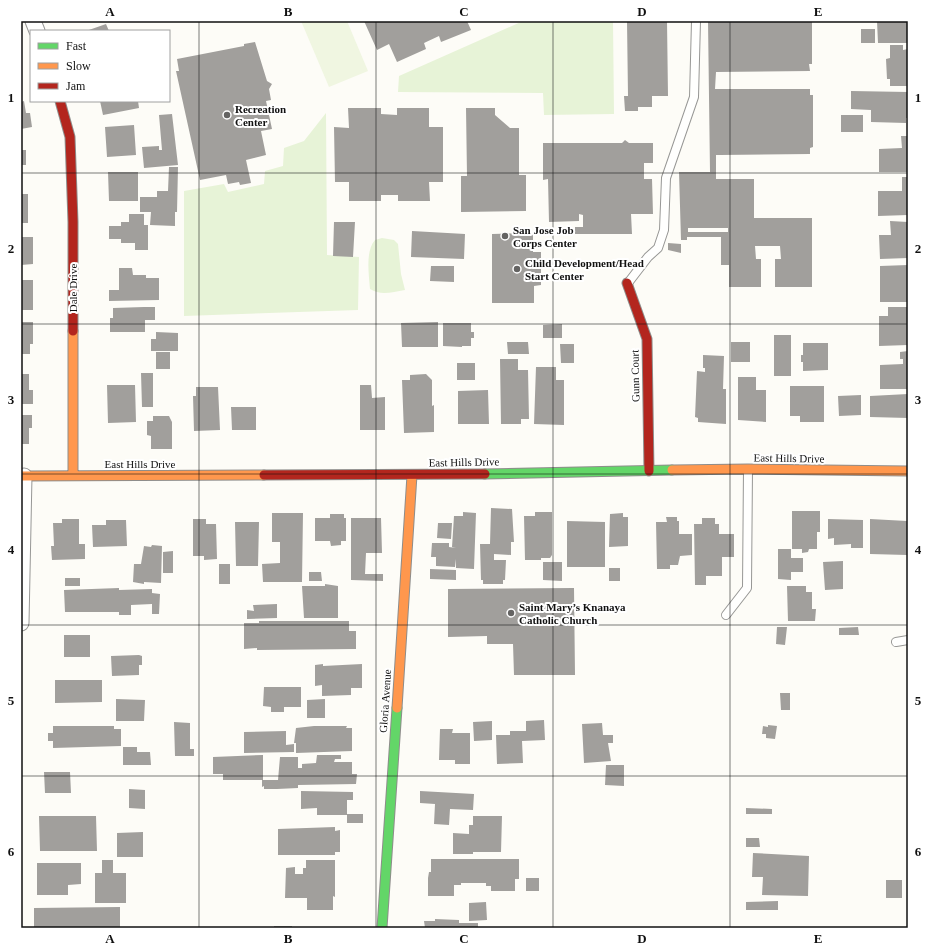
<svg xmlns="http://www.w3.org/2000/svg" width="929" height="949" viewBox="0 0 929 949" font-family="Georgia,serif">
<rect width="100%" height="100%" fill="#fdfcf7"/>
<path fill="#e7f3d7" d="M523,21H613L614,114L544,115L543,93L398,92L399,76Z
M326,113L327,255L359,257L358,310L184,316V191L224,184L228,192L264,184L265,171L283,166L284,148L304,141Z
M382,238L394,240L398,244L401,274L405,290C392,292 381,296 370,289C369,275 365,251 375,240Z"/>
<path fill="#f0f6e1" d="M301,21H347L368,71L329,87Z"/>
<path fill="#a19f9c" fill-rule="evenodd" d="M364,21H467L471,30L441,42L439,36L424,43L426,49L397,62L389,44L377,50Z
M627,21H667L668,96H652V107H638V111H625L624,96H628Z
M708,21H812V64H809L810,71L716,72L715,89H810V95H813V147L810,148V154L720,155H716V179H754V218H812V287H775V259H781L780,246H755L756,259H761V287H729V265H721V237H687V240H681L679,172H710ZM688,228H728V232H688Z
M877,21H908V43H878Z
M106,24L109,31H86Z
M861,29H875V43H861Z
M255,42L267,81L272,84L269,89L271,100L266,101L272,129L261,131L266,155L246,160L251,183L240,185L239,182L228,184L226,175L200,180L176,71H179L177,59L244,46V44Z
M890,45H903V50L908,49V86H890V79H887L886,59L890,58Z
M851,91L908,92V118H906V123L871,122V110L851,109Z
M24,101L26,113H30L32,127L21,129V102Z
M100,101H138L139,108L103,115Z
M348,108H381V114L397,115V108H429V127H443V182H429L430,201H398V195H381V201H349V182H335L334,127L349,128Z
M466,108H495V115L510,128H519V175H526V211L461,212V176H467Z
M172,114L178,165L144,168L142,147L159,146V150H162L159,115Z
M841,115H863V132H841Z
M134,125L136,155L107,157L105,127Z
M901,136H908V172H879V149L902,148Z
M625,140L629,143H653V163H644V179H652L653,214H631L632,234H575V227H583V215L579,214V221L549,222L548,179L543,180V143H622Z
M21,150H26V165H22V180H21Z
M169,167H178L177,212H175V226L150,225L151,212H140V197H157V191H168Z
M108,172H138V201H109Z
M902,177H908V215L878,216V191H902Z
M21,194H28V223H21Z
M129,214H144V225H148V250H135V243H121V239H109V226H121V222H129Z
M890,221L908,222V258L880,259L879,235H891Z
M334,222H355L353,257L333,256Z
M412,231L465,234L464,259L411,257Z
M533,233V252H541V285L534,286V303H492V234Z
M21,237H33V264L21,265Z
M668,243L681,244V253L668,250Z
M908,265V302H880V266Z
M431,266H454V282L430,281Z
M119,268H132L133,275H146V278H159V300L109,301V290H119Z
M21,280H33V310H21Z
M144,307H155V320H145V332H110V318H113V308Z
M888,307H908V345L879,346V316H888Z
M22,322H33V344H30V354H21Z
M438,322V347H402L401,323Z
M443,323H471V332H474V338H471V346H462V347L443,346Z
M562,324V338H543V325Z
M156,332L178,333V351H151V339H156Z
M774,335H791V376H774Z
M507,342H528L529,354H508Z
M731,342H750V362H731Z
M803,343H828V370L803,371V362H801V355H803Z
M560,344H574V363H561Z
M908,351V389H880V365L903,364V359H900V352Z
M156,352H170V369H156Z
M703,355L724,356L723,389H726V424L698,422V418L695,417L697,371L705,372V368H703Z
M500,359H518V370H528L529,419H521V424H501Z
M457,363H475V380H457Z
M536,367H556V380H564V425L534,424Z
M141,373H153V407H142Z
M21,374H29V390H33V404H22L21,402Z
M426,374L432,380V406L434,405V432L404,433L402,380H410V375Z
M738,377H756V390H766V422L738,420Z
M107,385H135L136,422L108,423Z
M360,385H371L372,398L385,397V430H360Z
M790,386H824V422H800V416H790Z
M196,387H218L220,430L194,431L193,396H196Z
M488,390L489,424H458V391Z
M908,394V418L870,417V396Z
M861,395V415L839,416L838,396Z
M231,407H256V430H232Z
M21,415H32V428H29V444H21Z
M153,416H169L172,422V449H151V436L147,435V421H153Z
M491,508L512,509L514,542H511V555L494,554V560H506L505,580H503V584H483V580H481L480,544H490Z
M792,511H820V532H817V549H809L808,552L802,553V549H792Z
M463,512L476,513L474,569L456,568V559L455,567L436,566V557H431L432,543H449V547L456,548L452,547L454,516H463Z
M535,512H552V555L550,558H541V560H525L524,516H535Z
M272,513H303L302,582H263L262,564L280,563V542H272Z
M623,513V517H628V546L609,547L610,514Z
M330,514H344V518H346V541H341V545L331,546L330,541H315V518H330Z
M666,517H677V521H679V534H692V555L680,556L678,565H670V569H657L656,522H667Z
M351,518H381L382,553H366L365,574H383V581L351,580Z
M702,518H715V524H719V534H734V557H722V576H706V585H695L694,524H702Z
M62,519H79V544H85V559L52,560L51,546H54L53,523H62Z
M193,519H206V524H216L217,559L204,560V556H193Z
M828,519L863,520V548H851V544L834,545V538L828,539Z
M870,519L907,521V555L870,554Z
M106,520H126L127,546L93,547L92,525H106Z
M567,521L605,522V567H567Z
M235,522H259L258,566H236Z
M438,523H452L451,539L437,538Z
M152,545L162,546L161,583L144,582V584L133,582L134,564H141L144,546L151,547Z
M778,549H791V558H803V572H791V580L778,579Z
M173,551V573H163V552Z
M843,561V589L825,590L823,562Z
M543,562H562V581L543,580Z
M219,564H230V584H219Z
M609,568H620V581H609Z
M430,569L456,570V580L430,579Z
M309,572H321L322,581H309Z
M65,578H80V586H65Z
M325,584L338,586V618H304L302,586H325Z
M787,586H806V592H812V609H816L815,621H788Z
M119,588V590L152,589V598V593L160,594L159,614H152V604L131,605V615H119V612H65L64,590Z
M574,588L575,675H514L513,644H487V636L448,637V589Z
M277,604V618L247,619V610L254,611L253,605Z
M259,621H349V631H356V649L257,650V648L244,649V623H259Z
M777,627H787L785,645L776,644Z
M858,627L859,635H839V628Z
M64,635H90V657H64Z
M139,655L142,656V665H139V675L112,676L111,656Z
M323,664V666L362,664V688H351V695L322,696V685L315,686V665Z
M55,680H102V702L55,703Z
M264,687H301V707H284V712H271V707L263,706Z
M780,693H790V710H781Z
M116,699L145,700L144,721H116Z
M325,699V718H307V700Z
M544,720L545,740L522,741L523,763L497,764L496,735H510V731H526V721Z
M492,721V740L474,741L473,722Z
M174,722L190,723V749H194V756H175Z
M602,723L603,735H613V743H608L611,761L584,763L582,724Z
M768,725L777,726L775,739L766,738V734H762L763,726L768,727Z
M53,726H114V729H121V746L53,748V741H48V733H53Z
M314,726H347L346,728H352V751L296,753V743H294L296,728Z
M440,729H453L452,733H470V764H455V760H439Z
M286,731V745L294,744V752L244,753V732Z
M123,747H137V752H150L151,765H123Z
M263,755V780H223V774H213V757Z
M317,755H341V759H335L334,762H352V774H357L356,784L298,785V788L277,789H264V786L262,787V780H278L280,757H298V768H302V764L316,763Z
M606,765H624V786L605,785Z
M44,772H70L71,793H45Z
M129,789L145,790V809L129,808Z
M301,791L353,792V800H347V814H363V823H347V815H317V808L301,809Z
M420,791L474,794L473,810L450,809L449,825L434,824L435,804L420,803Z
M746,808L772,809V814H746Z
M39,816H96L97,851H40Z
M473,816H502L501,852H473V854H453V833L469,834V825H473Z
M335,827V831L340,830V852H335V855H278V829Z
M143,832V857H117V833Z
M746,838H759L760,847H746Z
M753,853L809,856L808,896L762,895L763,877H752Z
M431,859H519V879H515V891H491V886H486V883H461V885H454V896H428V878L429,872H431Z
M102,860H113V873H126V903H95V873H102Z
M306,860H335V897L333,896V910H307V898H285L286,868L295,867V874H303V868H306Z
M37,863H81V884L68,885V895H37Z
M526,878H539V891H526Z
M886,880H902V898H886Z
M778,901V910H746V902Z
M486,902L487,920L469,921V903Z
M120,907V928H34V908Z
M435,919L459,920V923H478V928H425L424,921H435Z
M274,926H292V928H274Z"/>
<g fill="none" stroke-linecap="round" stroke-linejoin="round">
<g stroke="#979795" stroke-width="10">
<path id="lane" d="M628,283L648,257L658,248L664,230L666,178L694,97L696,21
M726,615L747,588L748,469
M896,642L908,640"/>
</g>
<g stroke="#979795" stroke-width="17">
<path id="street" d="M33,21L37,31
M21,623L24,476"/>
</g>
<g stroke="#8e8d8b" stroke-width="11">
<path id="fast" d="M485,474L672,470
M382,928L397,708"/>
</g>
<g stroke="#8e8d8b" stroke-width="11">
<path id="slow" d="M73,331V476
M672,470L748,469L908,471
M21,476L264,475
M397,708L412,475"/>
</g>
<g stroke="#8e8d8b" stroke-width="11">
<path id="jam" d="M60,101L70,137L73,222V331
M627,283L647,339L649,471
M264,475L485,474"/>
</g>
<use href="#lane" stroke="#fffffe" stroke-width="8"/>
<use href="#street" stroke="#fffffe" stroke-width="15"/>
<use href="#fast" stroke="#63d668" stroke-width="9"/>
<use href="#slow" stroke="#ff974d" stroke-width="9"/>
<use href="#jam" stroke="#b3261e" stroke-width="9"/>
</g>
<path fill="none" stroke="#111" stroke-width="1" stroke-opacity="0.55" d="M199,21V928M376,21V928M553,21V928M730,21V928M21,173H908M21,324H908M21,474H908M21,625H908M21,776H908"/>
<g fill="#646362" stroke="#fff" stroke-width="1.5">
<circle cx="227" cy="115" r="4"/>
<circle cx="505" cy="236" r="4"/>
<circle cx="517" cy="269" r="4"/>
<circle cx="511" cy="613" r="4"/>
</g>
<g text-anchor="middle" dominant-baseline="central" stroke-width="4" stroke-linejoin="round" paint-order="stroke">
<g font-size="11" font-weight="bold" fill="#111" stroke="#fff" text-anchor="start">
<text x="235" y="109">Recreation<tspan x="235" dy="13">Center</tspan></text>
<text x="513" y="230">San Jose Job<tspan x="513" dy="13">Corps Center</tspan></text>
<text x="525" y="263">Child Development/Head<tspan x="525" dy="13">Start Center</tspan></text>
<text x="519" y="607">Saint Mary’s Knanaya<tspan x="519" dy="13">Catholic Church</tspan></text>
</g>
<g font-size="11" fill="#111" stroke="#fff">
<text transform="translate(73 288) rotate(-90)">Dale Drive</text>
<text transform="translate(635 376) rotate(-91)">Gunn Court</text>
<text transform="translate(789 458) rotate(1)">East Hills Drive</text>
<text transform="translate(464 462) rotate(-1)">East Hills Drive</text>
<text x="140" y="464">East Hills Drive</text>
<text transform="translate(385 701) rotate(-86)">Gloria Avenue</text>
</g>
</g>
<rect width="929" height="949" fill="none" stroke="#ffffff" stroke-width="44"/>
<rect x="30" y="30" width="140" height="72" fill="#ffffff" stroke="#a0a0a0"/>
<rect x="38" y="43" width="20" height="6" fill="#63d668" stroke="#a0a0a0"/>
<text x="66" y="50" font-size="12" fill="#111111">Fast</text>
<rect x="38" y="63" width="20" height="6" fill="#ff974d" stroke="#a0a0a0"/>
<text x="66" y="70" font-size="12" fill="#111111">Slow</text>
<rect x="38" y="83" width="20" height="6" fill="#b3261e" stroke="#a0a0a0"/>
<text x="66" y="90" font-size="12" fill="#111111">Jam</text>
<rect x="22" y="22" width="885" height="905" fill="none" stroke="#111" stroke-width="1.5"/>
<g font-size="13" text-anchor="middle" font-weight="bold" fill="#111">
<text x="110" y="16">A</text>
<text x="288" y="16">B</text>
<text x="464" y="16">C</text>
<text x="642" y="16">D</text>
<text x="818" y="16">E</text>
<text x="11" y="102">1</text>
<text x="918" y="102">1</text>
<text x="11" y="253">2</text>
<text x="918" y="253">2</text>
<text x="11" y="404">3</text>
<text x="918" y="404">3</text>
<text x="11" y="554">4</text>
<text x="918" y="554">4</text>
<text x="11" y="705">5</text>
<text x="918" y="705">5</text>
<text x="11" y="856">6</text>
<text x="918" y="856">6</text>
<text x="110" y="943">A</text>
<text x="288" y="943">B</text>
<text x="464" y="943">C</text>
<text x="642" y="943">D</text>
<text x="818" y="943">E</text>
</g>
</svg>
